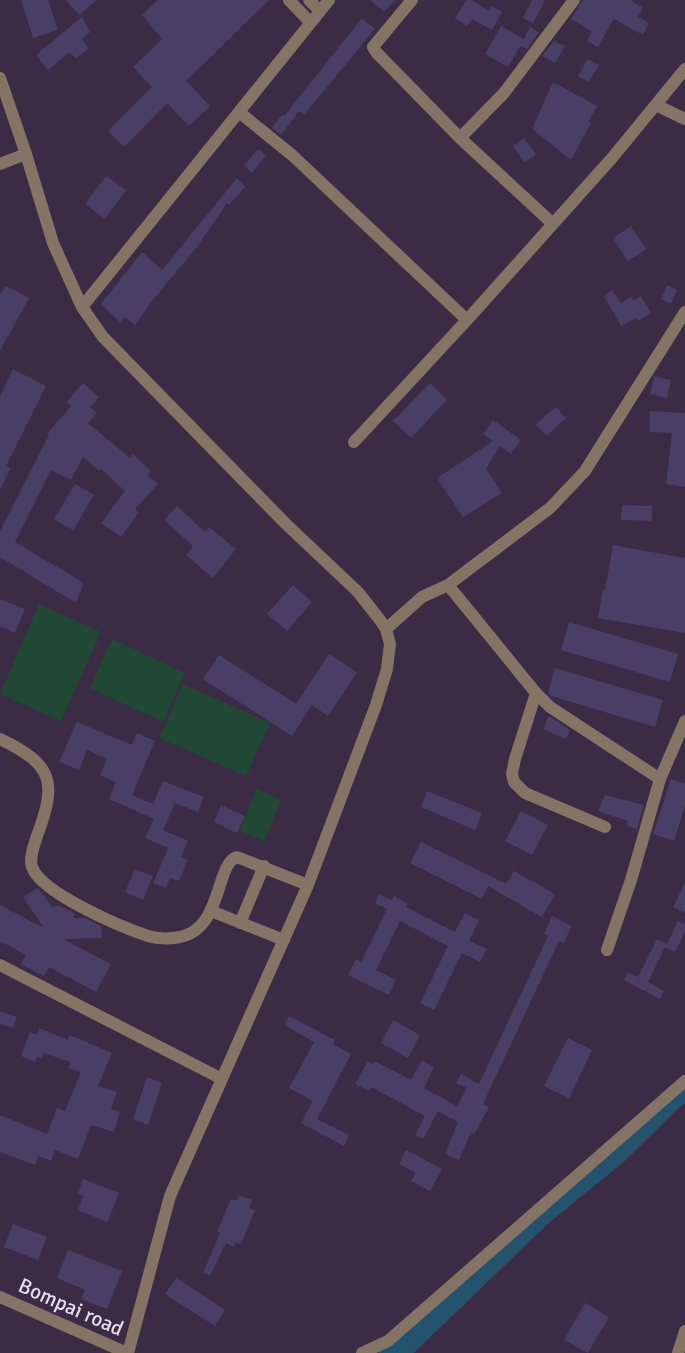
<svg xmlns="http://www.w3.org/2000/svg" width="685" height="1353" viewBox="0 0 685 1353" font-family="Signika,sans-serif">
<rect width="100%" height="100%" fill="#3c2b45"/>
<path fill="#214835" d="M39,604L101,632L61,721L0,694Z
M112,639L185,673L163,722L90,688Z
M183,684L270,723L246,776L159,738Z
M256,789L281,799L265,841L240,831Z"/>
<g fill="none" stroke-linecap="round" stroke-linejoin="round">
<path stroke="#25536e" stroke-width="21" d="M389,1353L408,1344L543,1214L619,1152L673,1099L685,1091"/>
</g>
<path fill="#483e66" d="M21,0H48L58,30L33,38Z
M66,0H97L79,15Z
M158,0H269L186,81L210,106L189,126L167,103L124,147L108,131L152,87L133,67L162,39L142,15Z
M370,0H395L384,12Z
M467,0H472L489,11L492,6L502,12L492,30L472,19L467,26L455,18Z
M532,0H545L533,23L523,18Z
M583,0H630L643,8L638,17L649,23L643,35L614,19L598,47L587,41L592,32L571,19Z
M82,17L90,32L82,39L89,48L76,59L70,52L48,70L36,55Z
M362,18L375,29L304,115L299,111L281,135L272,128L282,115L284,116Z
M501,26L524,39L530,27L539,32L527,49L520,46L508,67L485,54Z
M554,41L565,46L555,63L542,56Z
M588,59L599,65L589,82L578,76Z
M553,82L597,106L588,122L591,123L571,160L532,129Z
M524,138L536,154L524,163L513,146Z
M258,149L266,155L252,173L244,166Z
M106,176L126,190L105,219L85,204Z
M237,178L245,187L229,205L227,203L197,247L152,301L135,325L125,317L120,322L101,304L142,252L162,270Z
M631,226L646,249L628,261L613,238Z
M667,285L677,290L671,304L661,299Z
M6,286L29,298L0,351V294Z
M612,290L621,303L631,297L634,301L641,296L651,313L638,321L636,318L621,326L604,296Z
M13,369L46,386L6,466L11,468L0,489V396Z
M654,376L671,380L667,398L650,394Z
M83,383L99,397L90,407L97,413L88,423L130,458L133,454L151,471L148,475L158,484L135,509L139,512L121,537L101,523L125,491L101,469L99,471L83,457L71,480L51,470L15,542L84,583L76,603L0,557V531L49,435L47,434L71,406L66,402Z
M430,383L447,400L411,438L393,421Z
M556,407L566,418L546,436L536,424Z
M650,411L685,413V487L666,484L672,433L650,432Z
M493,420L521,440L511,454L500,446L486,469L502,493L463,517L437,478L493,441L483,434Z
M75,484L94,495L73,530L54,519Z
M622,505L652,506V521L621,520Z
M177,506L205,532L209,527L236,549L213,578L186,555L193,546L164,520Z
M613,545L685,558V633L598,618L603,589L605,590Z
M293,585L312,602L287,631L267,614Z
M0,599L25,609L15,633L0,626Z
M569,622L678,654L670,682L561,650Z
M329,654L357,672L328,716L312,705L292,736L203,679L219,655L296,704Z
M555,668L663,700L655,727L551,696L548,693Z
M549,716L570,730L566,739L543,729Z
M77,722L132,745L137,733L155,741L132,795L153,804L163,781L204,797L198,812L175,803L163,830L188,841L181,857L188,860L179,881L170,878L166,888L153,883L168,848L145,838L154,819L109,799L116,782L100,775L107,759L87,750L79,770L59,762Z
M671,779L685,784V805L674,841L653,834Z
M427,791L482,813L475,830L421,807Z
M605,795L644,805L637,829L627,826L628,821L598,811Z
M221,805L245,816L237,833L214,822Z
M521,811L548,825L532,855L505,841Z
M421,842L506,884L514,871L555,894L542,917L488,886L482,899L410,863Z
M135,869L153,876L143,900L125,892Z
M685,883V913L673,907Z
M38,888L53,908L58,905L74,913V918H85L101,926L102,938L63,939L111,964L96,992L49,967L44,976L21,964L26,955L0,941V905L44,928L23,897Z
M379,894L392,900L394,896L408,904L406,907L455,932L465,913L479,920L469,941L487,949L480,962L462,953L434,1010L420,1003L448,946L400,921L376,970L396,980L389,995L348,975L356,959L361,962L387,909L375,903Z
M552,916L572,926L564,943L559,941L483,1104L489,1107L474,1134L471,1132L459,1160L445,1154L458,1122L438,1111L423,1139L415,1135L425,1116L371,1087L369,1091L355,1084L368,1061L373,1065L375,1061L411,1080L422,1060L434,1067L424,1088L457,1106L467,1088L456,1083L461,1074L479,1084L548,936L544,934Z
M678,921L685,924V932L675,952L665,947L648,982L664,991L660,999L624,980L628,972L638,977L657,939L667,944Z
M0,1011L17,1017L13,1028L0,1024Z
M289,1016L335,1040L333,1044L351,1054L317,1119L349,1135L344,1146L301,1123L313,1101L289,1088L314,1042L284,1025Z
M393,1020L420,1035L408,1058L381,1043Z
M39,1028L68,1040L69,1035L82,1040L112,1053L98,1086L117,1092L111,1109L120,1112L114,1132L91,1125L78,1159L55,1150L51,1161L38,1156L35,1165L0,1152V1115L47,1134L57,1108L65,1111L81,1072L68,1068L70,1062L44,1053L42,1059L37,1057L35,1062L21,1056L30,1032L37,1035Z
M568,1038L592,1050L569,1098L544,1086Z
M147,1077L162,1083L148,1125L133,1119Z
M406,1150L442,1169L430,1191L411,1181L416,1173L399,1164Z
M83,1179L119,1193L107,1222L78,1210L83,1196L78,1194Z
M239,1195L252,1200L249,1208L255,1210L241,1244L236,1242L234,1247L226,1243L210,1276L203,1273L220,1233L217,1232L231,1199L236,1201Z
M13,1224L47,1237L38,1260L4,1247Z
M68,1250L122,1271L107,1309L81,1299L85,1290L57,1278Z
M176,1278L225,1310L215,1326L165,1294Z
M585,1303L609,1317L588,1353L564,1340Z"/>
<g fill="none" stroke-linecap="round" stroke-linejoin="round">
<path stroke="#857465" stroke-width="12" d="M289,0L310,22
M309,0L320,11
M412,0L377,42L373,47L376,52L460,138L553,224
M0,78L26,154L53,243L82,307L103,337L286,524L358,592L380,620L386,629L390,644L387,669L376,705L308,885L170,1196L128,1353
M656,105L685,119
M239,112L292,155L467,320L354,442
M460,138L504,93L574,0
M0,164L26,154
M82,307L329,0
M467,320L612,158L685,69
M448,585L536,693L550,707L660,779
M386,629L422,597L448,585L550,508L585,471L685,312
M536,693L515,759L512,774L514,782L525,793L605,827
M0,739C54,765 57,782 37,836C34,845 29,858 32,867C41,893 121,927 148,936C158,939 169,939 180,937C223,928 215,864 237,857L308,885
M211,911L284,940
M240,923L264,866
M607,950L631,880L660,779L685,721
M0,965L222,1079
M0,1297L127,1353
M362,1353L388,1341L685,1081
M678,1353L685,1331"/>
</g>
<g text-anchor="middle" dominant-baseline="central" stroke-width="4.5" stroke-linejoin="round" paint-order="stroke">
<g font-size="21" fill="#e7dded" stroke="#3c2b45">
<text transform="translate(71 1307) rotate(24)">Bompai road</text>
</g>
</g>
</svg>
